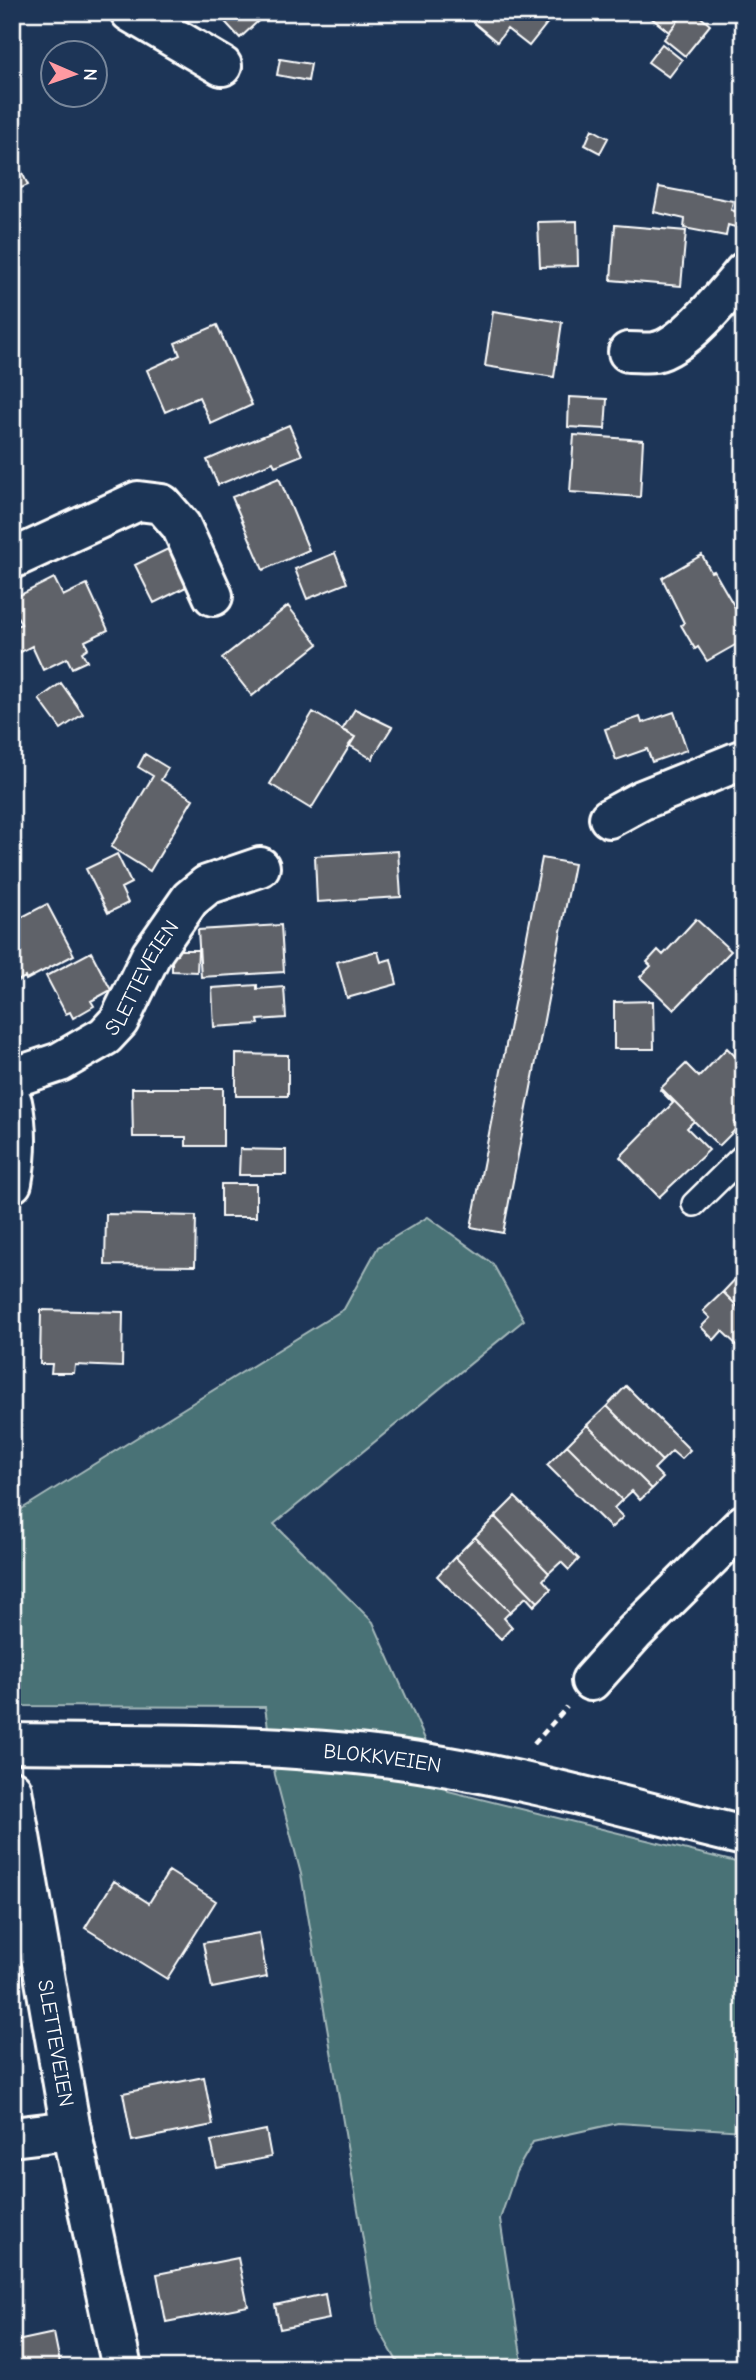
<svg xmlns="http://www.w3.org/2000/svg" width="756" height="2380" viewBox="0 0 756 2380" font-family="'Comic Neue',sans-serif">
<rect width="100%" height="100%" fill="#1d3557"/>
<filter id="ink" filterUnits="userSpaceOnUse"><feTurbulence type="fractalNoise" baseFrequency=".0143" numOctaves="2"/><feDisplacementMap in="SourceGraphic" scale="14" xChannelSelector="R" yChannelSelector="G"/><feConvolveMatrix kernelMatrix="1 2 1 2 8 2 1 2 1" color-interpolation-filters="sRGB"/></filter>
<g filter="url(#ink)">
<path fill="#4a7276" stroke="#a4b8ba" stroke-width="2" d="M428,1217L493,1264L524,1320L274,1524L373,1622L448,1791L744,1864V2131L618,2123L533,2142L516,2172L500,2219L523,2368H401L378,2328L301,1874L275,1775L265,1707L15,1706L12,1515L344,1309L378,1247Z"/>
<path fill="#5e6269" stroke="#fff" stroke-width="2" d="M216,12H268L240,38Z
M461,12H556L529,46L507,29L497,42Z
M644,12H685L669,32Z
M685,12H695L710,25L685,56L664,39Z
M662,44L682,60L669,77L648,62Z
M280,59L311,64L308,81L277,75Z
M592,129L608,138L600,153L585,145Z
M12,152L28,185L12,192Z
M659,187L733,201L731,210L742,213L739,228L728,225L726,236L684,228L685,219L654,212Z
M577,221L578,266L540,267L538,222Z
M615,225L686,231L681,286L611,280Z
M493,311L562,322L554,377L485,366Z
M217,325L252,405L211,424L199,397L165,412L147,370L180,355L175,343Z
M569,397L607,399L605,429L568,427Z
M289,425L302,455L275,466L273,462L218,485L207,460Z
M574,435L643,440L640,497L570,492Z
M279,478L309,550L263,570L232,497Z
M170,548L190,585L154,603L135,565Z
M335,553L347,583L307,599L295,569Z
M702,555L711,572L714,571L744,623V640L707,661L698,647L695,649L681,625L684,623L662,578Z
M54,578L63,596L87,584L108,630L85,641L88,648L82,652L87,661L72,668L67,658L43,670L32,646L19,653L12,639V628L21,624L12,606V599Z
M288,606L318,644L252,696L222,658Z
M61,683L83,714L61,729L39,699Z
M355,709L392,727L372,759L349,745L355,737L342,730Z
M313,712L355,737L311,809L270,784Z
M674,712L687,750L652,762L647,749L616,760L605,729L640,717L642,723Z
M145,754L168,768L161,780L193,799L150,871L111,847L153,776L138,767Z
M398,851L401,897L317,902L315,856Z
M117,854L131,883L121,888L128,903L108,913L86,869Z
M542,858L574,864L503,1233L471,1227Z
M47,904L74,955L26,980L25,977L14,983L12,922Z
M696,919L731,951L674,1010L640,977L651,966L647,962L658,950L663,955Z
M281,925L284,972L201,977L198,930Z
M172,950H198L197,972L172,971Z
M91,952L111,990L91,1001L94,1006L73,1018L70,1012L66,1014L46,976Z
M373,952H378L381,962L391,959L397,984L347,998L337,962Z
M257,985V989L284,987L286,1018L258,1020L259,1024L214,1027L212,988Z
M653,1001L654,1049H614V1002Z
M727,1048L744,1065V1114L734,1124L737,1128L719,1146L661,1088L686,1064L699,1077Z
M236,1054L288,1055V1096H236Z
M132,1088H223V1146H186V1137H133Z
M661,1088L694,1121L687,1128L709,1150L659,1197L620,1157L673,1103L660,1090Z
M240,1149L286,1150V1175H239Z
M221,1184H256V1217H221Z
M106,1214L196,1216L195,1266L105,1265Z
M742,1272L744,1273V1313L723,1292Z
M723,1292L744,1313V1352L722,1331L714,1340L701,1327L710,1318L703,1311Z
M41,1310L123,1312L122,1367L75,1365L74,1373H51L52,1364H40Z
M626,1386L690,1450L681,1459L672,1451L662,1461L607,1406Z
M607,1406L662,1461L654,1469L663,1478L652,1489L587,1425Z
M587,1425L652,1489L640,1500L632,1491L622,1500L567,1445Z
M567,1445L622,1500L614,1508L623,1517L611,1528L547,1465Z
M515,1497L579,1559L569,1570L561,1562L549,1573L495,1517Z
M495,1517L549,1573L543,1580L551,1589L538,1602L475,1537Z
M475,1537L538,1602L534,1606L526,1597L510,1612L455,1557Z
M455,1557L510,1612L504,1618L512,1627L501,1639L437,1576Z
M169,1871L216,1901L167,1979L85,1928L114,1881L149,1903Z
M259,1933L267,1977L212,1988L203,1943Z
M204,2077L213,2125L132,2141L123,2093Z
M266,2130L271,2157L217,2168L211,2141Z
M238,2258L248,2306L166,2322L157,2274Z
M325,2294L329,2319L280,2329L275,2305Z
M54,2333L61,2368H12V2342Z"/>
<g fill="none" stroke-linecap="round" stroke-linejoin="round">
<g stroke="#fff" stroke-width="28">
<path id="service" d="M694,1204L744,1155"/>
</g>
<g stroke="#fff" stroke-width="44">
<g id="minor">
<path d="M130,12L222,66"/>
<path d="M628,352C637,352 647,353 655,352C683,347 726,294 744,272"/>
<path d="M12,559L138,501L162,504L181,526L213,596"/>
<path d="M609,818L642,800L744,759"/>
<path id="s1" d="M12,1078L60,1062L105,1036L119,1021L151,955L190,899L207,885L260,867"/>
<path d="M12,1102C18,1129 17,1155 12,1183"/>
<path d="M591,1681L634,1633L744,1524"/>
<path id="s2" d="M12,1743C148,1745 285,1741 419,1762C528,1779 636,1810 744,1836"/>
<path id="s3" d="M12,1790L71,2130"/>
<path d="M12,2137L71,2130L122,2368"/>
</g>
</g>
<path stroke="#fff" stroke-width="4.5" stroke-dasharray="7 5" stroke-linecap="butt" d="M534,1744L567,1707"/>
<use href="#service" stroke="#1d3557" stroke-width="23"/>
<use href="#minor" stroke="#1d3557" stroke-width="38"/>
</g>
</g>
<g text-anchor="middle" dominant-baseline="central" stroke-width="5" stroke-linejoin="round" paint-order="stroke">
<g font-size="21" fill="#fff" stroke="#1d3557">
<text stroke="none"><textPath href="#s1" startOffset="172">SLETTEVEIEN</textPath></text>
<text stroke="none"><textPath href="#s2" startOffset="371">BLOKKVEIEN</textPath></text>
<text stroke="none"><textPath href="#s3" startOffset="257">SLETTEVEIEN</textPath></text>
</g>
</g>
<rect width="756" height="2380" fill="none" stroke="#1d3557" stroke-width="42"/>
<rect x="21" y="21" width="714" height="2338" fill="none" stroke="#fff" stroke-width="2.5" filter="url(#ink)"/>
<g transform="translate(74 74) rotate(92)"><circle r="33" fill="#1d3557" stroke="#77869a" stroke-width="2"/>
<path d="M0-5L12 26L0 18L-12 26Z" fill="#ff9aa2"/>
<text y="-10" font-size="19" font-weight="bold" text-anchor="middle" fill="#ffffff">N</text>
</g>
</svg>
